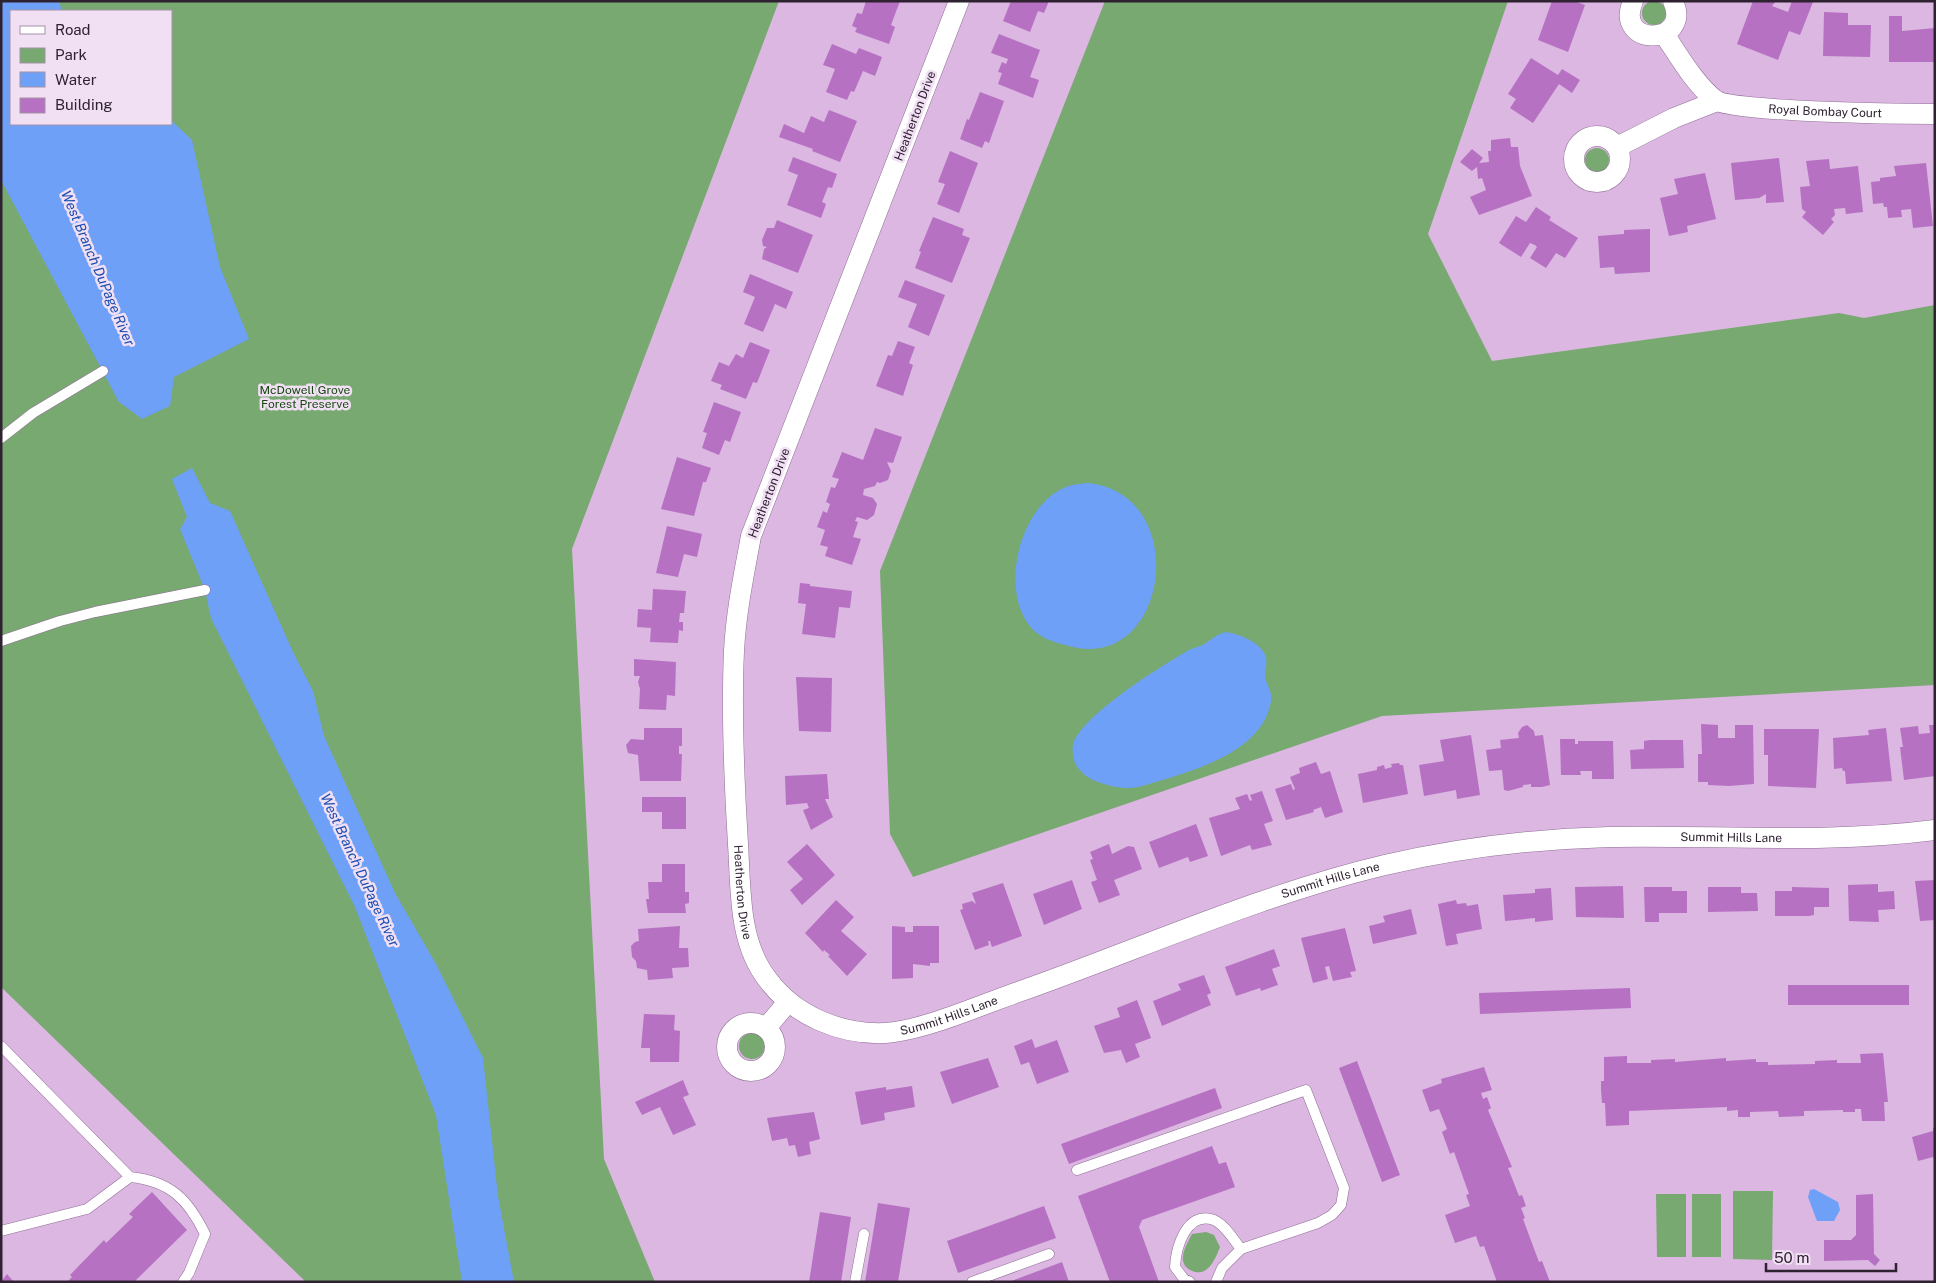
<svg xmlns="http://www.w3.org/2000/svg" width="1936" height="1283" viewBox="0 0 1936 1283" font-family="'Public Sans',sans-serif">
<rect width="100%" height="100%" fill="#dbb7e1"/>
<path fill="#77a970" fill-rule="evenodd" d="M1642 13a12 12 0 1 1 24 0a12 12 0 1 1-24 0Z
M1,1H779L572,549L604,1159L655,1282H306L1,987ZM11,11H171V124H11Z
M1105,1H1508L1428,234L1492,361L1839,313L1864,318L1935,305V685L1382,716L913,877L890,834L880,571Z
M1585 160a12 12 0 1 1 24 0a12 12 0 1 1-24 0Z
M739 1046a13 13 0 1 1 26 0a13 13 0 1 1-26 0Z
M1733,1191H1773L1772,1260L1733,1259Z
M1656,1194H1686V1257H1657Z
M1692,1194H1721V1257H1692Z
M1206,1232L1214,1235L1220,1247C1215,1260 1207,1279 1190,1270C1186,1268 1184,1265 1183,1261C1182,1251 1188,1242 1192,1234Z"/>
<path fill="#6fa0f8" d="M1,1H59L62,11H11V124H171V120L192,140L220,267L249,339L174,377L170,406L142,419L119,402L1,180Z
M192,468L210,503L230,511L293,652L313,691L324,736L395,893L436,964L483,1058L498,1196L514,1282H462L436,1115L355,907L211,618L205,590L180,529L187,517L172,479Z
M1088,483C1193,494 1169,674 1069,646C1053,642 1036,637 1027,622C1001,583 1021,505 1066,487C1073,484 1081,484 1088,483Z
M1226,632C1239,634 1261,642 1266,657C1267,662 1266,667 1265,672C1264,683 1273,690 1271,701C1263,754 1188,772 1146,785C1126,791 1110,787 1091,779C1084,775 1076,768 1074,760C1073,755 1072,749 1073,745C1080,716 1163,665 1189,650C1193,648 1198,647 1203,645C1211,640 1216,634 1226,632Z
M1814,1189L1838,1202L1840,1210L1834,1221H1817L1808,1197L1810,1190Z"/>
<path fill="#b771c3" d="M866,1H900L891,25L895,27L889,44L855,32L857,28L852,26L857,13L862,14Z
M1011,1L1015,2L1049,1L1044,13L1038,11L1030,32L1003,21Z
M1552,1H1574L1585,5L1568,52L1538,40Z
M1753,1H1776L1772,6L1788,12L1792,1L1813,2L1800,35L1789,31L1778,60L1737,44Z
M1824,12L1848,13V25H1871L1870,57L1823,56Z
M1889,16H1902V31L1935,28V62H1889Z
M999,34L1040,50L1030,77L1039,80L1033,98L998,84L1002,73L998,72L1002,62L1006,64L1008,59L991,53Z
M832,44L856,54L859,48L882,57L875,76L863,71L854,92L851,91L847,100L826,92L835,69L823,65Z
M1531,58L1558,75L1562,69L1580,80L1572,93L1559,84L1533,123L1510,108L1516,99L1508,94Z
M980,92L1004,101L989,143L985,141L982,148L960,139L967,119L969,120Z
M829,110L857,121L840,162L812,151L813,149L779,137L784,124L804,133L811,116L824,122Z
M1510,138L1511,147H1518L1520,166L1532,196L1479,215L1470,197L1486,190L1482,178L1478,179L1477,167L1472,171L1460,162L1472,149L1483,158L1479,163L1489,162L1488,151H1491V140Z
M950,151L978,163L959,213L937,204L945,184L938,182Z
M793,157L837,174L832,188L828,187L822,202L826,204L821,218L787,205L798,175L788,171Z
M1779,158L1784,202L1766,203V194L1759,198L1735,200L1731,163Z
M1829,159L1830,169L1858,166L1863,212L1846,214L1845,208L1834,209L1835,215L1831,219L1834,222L1823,235L1802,217L1806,212L1802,209L1800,187L1810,186L1806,161Z
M1926,163L1933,226L1913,228L1911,209L1901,210L1902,217L1888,218L1887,207H1884L1883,203L1873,204L1871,182L1880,181V178L1896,176L1894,166Z
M1705,173L1716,219L1687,226L1688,232L1669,236L1660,198L1678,194L1674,179Z
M1536,207L1551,217L1549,220L1578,238L1565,258L1556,253L1546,268L1530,258L1537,247L1535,245L1530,243L1521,257L1499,243L1516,216L1526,222Z
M933,217L964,229L962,235L970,238L952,283L915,268L921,252L919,251Z
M777,220L813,235L798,273L762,259L764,249L767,247L763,246L762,240L767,228H774Z
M1650,229V272L1615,274L1614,267L1600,268L1598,236L1624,234V230Z
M750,274L793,292L786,309L775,304L763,332L744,324L755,297L743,292Z
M905,280L945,295L929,336L908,327L917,304L898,297Z
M898,341L915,347L909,363L913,365L903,396L876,386L888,355L892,356Z
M750,342L770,350L757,383L753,382L746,399L720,389L722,385L711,381L719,362L729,366L736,354L743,358Z
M714,402L741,412L730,442L725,440L719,455L702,448L707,433L703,432Z
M875,428L902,437L893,463L887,462L891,471L888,480L880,483L877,482L875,486L864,489L863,495L873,498L877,504L874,515L867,520L857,517L855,521L858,522L853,537L861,539L852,565L825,556L828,547L820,545L825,530L817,527L823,511L827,513L830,504L826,502L831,487L835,488L839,479L832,477L842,452L863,460Z
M677,457L711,468L706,482H703L694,516L661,509Z
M667,526L702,534L697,557L684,554L678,577L656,573Z
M800,583L810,584V586L852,591L850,608L839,607L835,638L802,634L806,604L798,603Z
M653,589L686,591L684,613H680L679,622H683V631L679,630L678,643L650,642L651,628L637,627L638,609L652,610Z
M634,659L676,662L675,696L667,695L666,710L639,709L640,689L638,682L640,676H634Z
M796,677L832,678L831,732L799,731Z
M1701,724L1718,725V738H1735V725H1753L1754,784L1729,786L1708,785V782H1698V754H1702Z
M1527,725L1534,731L1535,736L1543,735L1550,785L1542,787H1531V784L1523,785V787L1508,791L1504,790L1502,770L1489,771L1486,750L1501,748L1500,740L1519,738L1518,733L1522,727Z
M1929,725H1935V776L1904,780L1900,747H1903L1900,728L1918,726L1919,734L1930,733Z
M644,728H682V746H679V754H682L681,781H640L638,755L628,753L626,745L631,739L644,740Z
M1886,728L1892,781L1846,784L1845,771H1843L1842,768L1834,769L1833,738L1869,735L1868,730Z
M1764,729H1819L1816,788L1768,786V755H1764Z
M1471,735L1480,795L1457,799L1456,790L1424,796L1419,765L1444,761L1440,740Z
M1560,739H1575V744H1578V741H1613L1614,779H1592V771H1580L1581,775H1561Z
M1650,740H1683L1684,768L1631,769L1630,750L1644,749V741Z
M1316,762L1321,774L1330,771L1343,812L1325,818L1321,807L1313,810L1314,812L1286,820L1275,789L1291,784L1293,790L1295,789L1290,777L1300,773L1299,768Z
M1399,763L1400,765H1403L1408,794L1363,803L1358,774L1377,770V767L1384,765L1385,769L1392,767L1391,764Z
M827,774L829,799H825L833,817L811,830L803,810L809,808L807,803L786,805L785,776Z
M1262,791L1273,821L1264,824L1272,845L1252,850L1250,845L1221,856L1209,818L1240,809L1235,798L1247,794L1250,801L1252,800L1250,795Z
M642,797H686V829H662V812H642Z
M1196,824L1208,856L1190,862L1188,857L1159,868L1149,842Z
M807,844L835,875L802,905L790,890L803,879L787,862Z
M1109,844L1112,854L1128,846L1134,847L1142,869L1114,880L1120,895L1099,903L1091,882L1097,880L1090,860L1093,859L1090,852Z
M662,864H685V892H689V903L685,904L686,913H648L646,899H649L648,882H662Z
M1072,880L1082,909L1044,925L1033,894Z
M1935,880V920L1920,921L1915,881Z
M1003,883L1022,936L992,947L990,941H988L989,945L975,950L960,910L963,909L962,904L972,901L976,904L972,893Z
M1878,884V892L1894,891L1895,909L1878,910L1879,922L1849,921L1848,885Z
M1623,886L1624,918L1576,917L1575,887Z
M1644,887H1672V891H1687V913H1659V922H1645Z
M1708,887H1741V893H1757L1758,911L1708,912Z
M1792,887L1829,888V907H1814V915L1809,916H1775V891H1792Z
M1551,888L1553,920L1535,922V918L1505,921L1503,895L1535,893V889Z
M836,900L854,917L841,931L867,954L847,976L828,956L830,955L824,950L823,952L805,933Z
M1456,900L1457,904L1466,903L1467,906L1478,904L1482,929L1456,934L1458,944L1446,946L1438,904Z
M1411,909L1417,934L1373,944L1369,926L1385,922L1383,916Z
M680,926L679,948H688L689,967L672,968L673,978L648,980L647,970L637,968L636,961L632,957L631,946L635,942L639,941L638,929Z
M892,926L905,927V932H913V926H939V963H930V966L913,964V978L892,979Z
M1345,928L1356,971L1350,972L1352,977L1333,981L1329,966L1325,967L1328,979L1313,983L1301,938Z
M1274,949L1280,966L1272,969L1278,985L1261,991L1260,988L1236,996L1225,967Z
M1204,975L1211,993L1207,995L1211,1005L1162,1026L1153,1001L1181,990L1178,984Z
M1788,985H1909V1005H1788Z
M1630,988L1631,1008L1480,1014L1479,993Z
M1137,1000L1151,1038L1135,1044L1140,1057L1126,1063L1121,1050L1104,1053L1094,1026L1120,1017L1117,1008Z
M644,1014L675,1015L674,1030L680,1031L679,1062H650V1048H641Z
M1032,1039L1035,1048L1057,1040L1069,1072L1037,1084L1029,1062L1021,1065L1014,1046Z
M1883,1053L1888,1102H1884L1885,1121H1862L1861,1109H1855V1112H1843V1110L1804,1111V1116L1779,1117L1778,1111L1750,1112V1117H1738V1110L1727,1111V1107L1629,1111V1125L1606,1126L1605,1103H1602L1601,1090V1081H1604V1057L1627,1056V1063H1651V1060L1675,1059V1062L1726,1058V1061L1756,1059V1062H1768V1065L1815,1064V1061L1837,1060V1063H1861L1860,1054Z
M988,1058L999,1087L952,1104L940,1072Z
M1357,1061L1400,1175L1382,1182L1339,1068Z
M1484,1067L1492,1090L1481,1093L1483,1099L1487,1097L1491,1108L1488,1110L1512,1167L1508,1168L1519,1196L1522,1195L1526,1206L1521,1208L1525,1218L1523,1219L1539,1262L1542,1261L1550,1282H1497L1484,1246L1480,1247L1476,1236L1455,1243L1445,1215L1470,1206L1466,1195L1469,1194L1454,1152L1450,1154L1442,1132L1447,1129L1439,1109L1430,1112L1422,1090L1442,1083L1441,1079Z
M683,1080L689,1095L683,1097L696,1125L673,1135L660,1107L642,1115L635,1102Z
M912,1086L915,1107L884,1113L885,1120L861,1125L855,1092L886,1087V1090Z
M1215,1088L1222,1108L1069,1164L1061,1144Z
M814,1112L820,1139L809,1142L811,1154L798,1157L795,1145L789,1146L787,1138L772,1141L767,1118Z
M1933,1128H1935V1161L1933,1157L1918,1161L1912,1137L1933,1131Z
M1212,1146L1219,1164L1226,1162L1235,1187L1142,1220L1139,1227L1159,1282H1110L1078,1196Z
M152,1192L187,1230L134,1282H67L72,1277L70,1275L104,1240L106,1243L133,1217L129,1214Z
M1873,1194L1874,1254L1880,1260L1875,1266L1868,1260L1824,1261V1240H1851L1856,1235V1195Z
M878,1203L910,1208L898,1282H865Z
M1044,1206L1056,1238L958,1273L947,1241Z
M820,1212L851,1217L841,1282H809Z
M1062,1262L1069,1282H1009Z
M7,1274L14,1282H1Z"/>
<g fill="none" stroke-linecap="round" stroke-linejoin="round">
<g stroke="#906f96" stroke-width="11">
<path id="lane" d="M1,438L33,413L103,371
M1,641L60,621L95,612L205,590
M1,1046L130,1177L87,1209L1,1231
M1077,1170L1306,1090L1344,1188L1341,1205L1332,1215L1318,1223L1241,1249L1222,1268L1216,1282
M130,1177C170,1181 188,1199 205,1234L189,1273L183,1282
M855,1282L864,1234
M972,1282L1049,1254
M1190,1282L1184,1279L1175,1267C1176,1248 1186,1210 1214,1220C1225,1225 1233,1239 1241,1249"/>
</g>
<g stroke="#906f96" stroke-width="21">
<g id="street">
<path id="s1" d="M959,1L751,536C744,574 736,612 734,651C731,716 734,779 738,844C741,890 738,942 768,980C795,1016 841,1035 885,1033C923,1031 983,1004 1021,991C1140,949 1262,894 1385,865C1458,848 1533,839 1609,837C1717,835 1826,844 1935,830"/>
<path d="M1633,1C1613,48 1693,46 1673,1"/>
<path id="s2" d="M1664,34C1679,56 1694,83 1715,100C1731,112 1905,114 1935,114"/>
<circle cx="1597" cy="159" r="23"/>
<path d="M1617,147L1674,118L1717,101"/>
<circle cx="751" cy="1047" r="24"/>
<path d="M766,1028L788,1002"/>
</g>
</g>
<use href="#lane" stroke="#fff" stroke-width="10"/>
<use href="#street" stroke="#fff" stroke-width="20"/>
</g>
<g text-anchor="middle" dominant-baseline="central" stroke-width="5" stroke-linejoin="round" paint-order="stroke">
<g font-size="12" fill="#2e2130" stroke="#f1dff4">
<text stroke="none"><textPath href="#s2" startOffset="195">Royal Bombay Court</textPath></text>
<text transform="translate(915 116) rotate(-69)">Heatherton Drive</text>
<text transform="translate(769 493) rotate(-69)">Heatherton Drive</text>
<text stroke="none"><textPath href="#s1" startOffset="2035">Summit Hills Lane</textPath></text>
<text stroke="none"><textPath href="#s1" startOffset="1630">Summit Hills Lane</textPath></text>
<text stroke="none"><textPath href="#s1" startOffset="932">Heatherton Drive</textPath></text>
<text stroke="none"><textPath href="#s1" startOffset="1225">Summit Hills Lane</textPath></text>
</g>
<g font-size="12" fill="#164910" stroke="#f1dff4">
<text x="305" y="390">McDowell Grove<tspan x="305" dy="14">Forest Preserve</tspan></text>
</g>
<g font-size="14" font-style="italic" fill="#174cb1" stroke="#f1dff4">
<text transform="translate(98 268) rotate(67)">West Branch DuPage River</text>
<text transform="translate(360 870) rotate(65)">West Branch DuPage River</text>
</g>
</g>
<rect width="1936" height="1283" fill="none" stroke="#2e2130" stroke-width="5"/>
<rect x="10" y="10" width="162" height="115" fill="#f1dff4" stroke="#a393a6"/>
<rect x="20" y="26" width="25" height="8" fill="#ffffff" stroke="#a393a6"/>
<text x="55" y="35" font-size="15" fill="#2e2130">Road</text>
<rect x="20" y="48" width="25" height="15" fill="#77a970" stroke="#a393a6"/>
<text x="55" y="60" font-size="15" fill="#2e2130">Park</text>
<rect x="20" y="72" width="25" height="15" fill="#6fa0f8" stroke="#a393a6"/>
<text x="55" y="85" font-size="15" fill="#2e2130">Water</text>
<rect x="20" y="98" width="25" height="15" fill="#b771c3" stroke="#a393a6"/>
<text x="55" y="110" font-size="15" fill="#2e2130">Building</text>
<path d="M1766 1263v8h130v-8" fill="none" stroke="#2e2130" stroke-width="2.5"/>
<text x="1774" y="1263" font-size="15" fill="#2e2130" stroke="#f1dff4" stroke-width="4" paint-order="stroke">50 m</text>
</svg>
